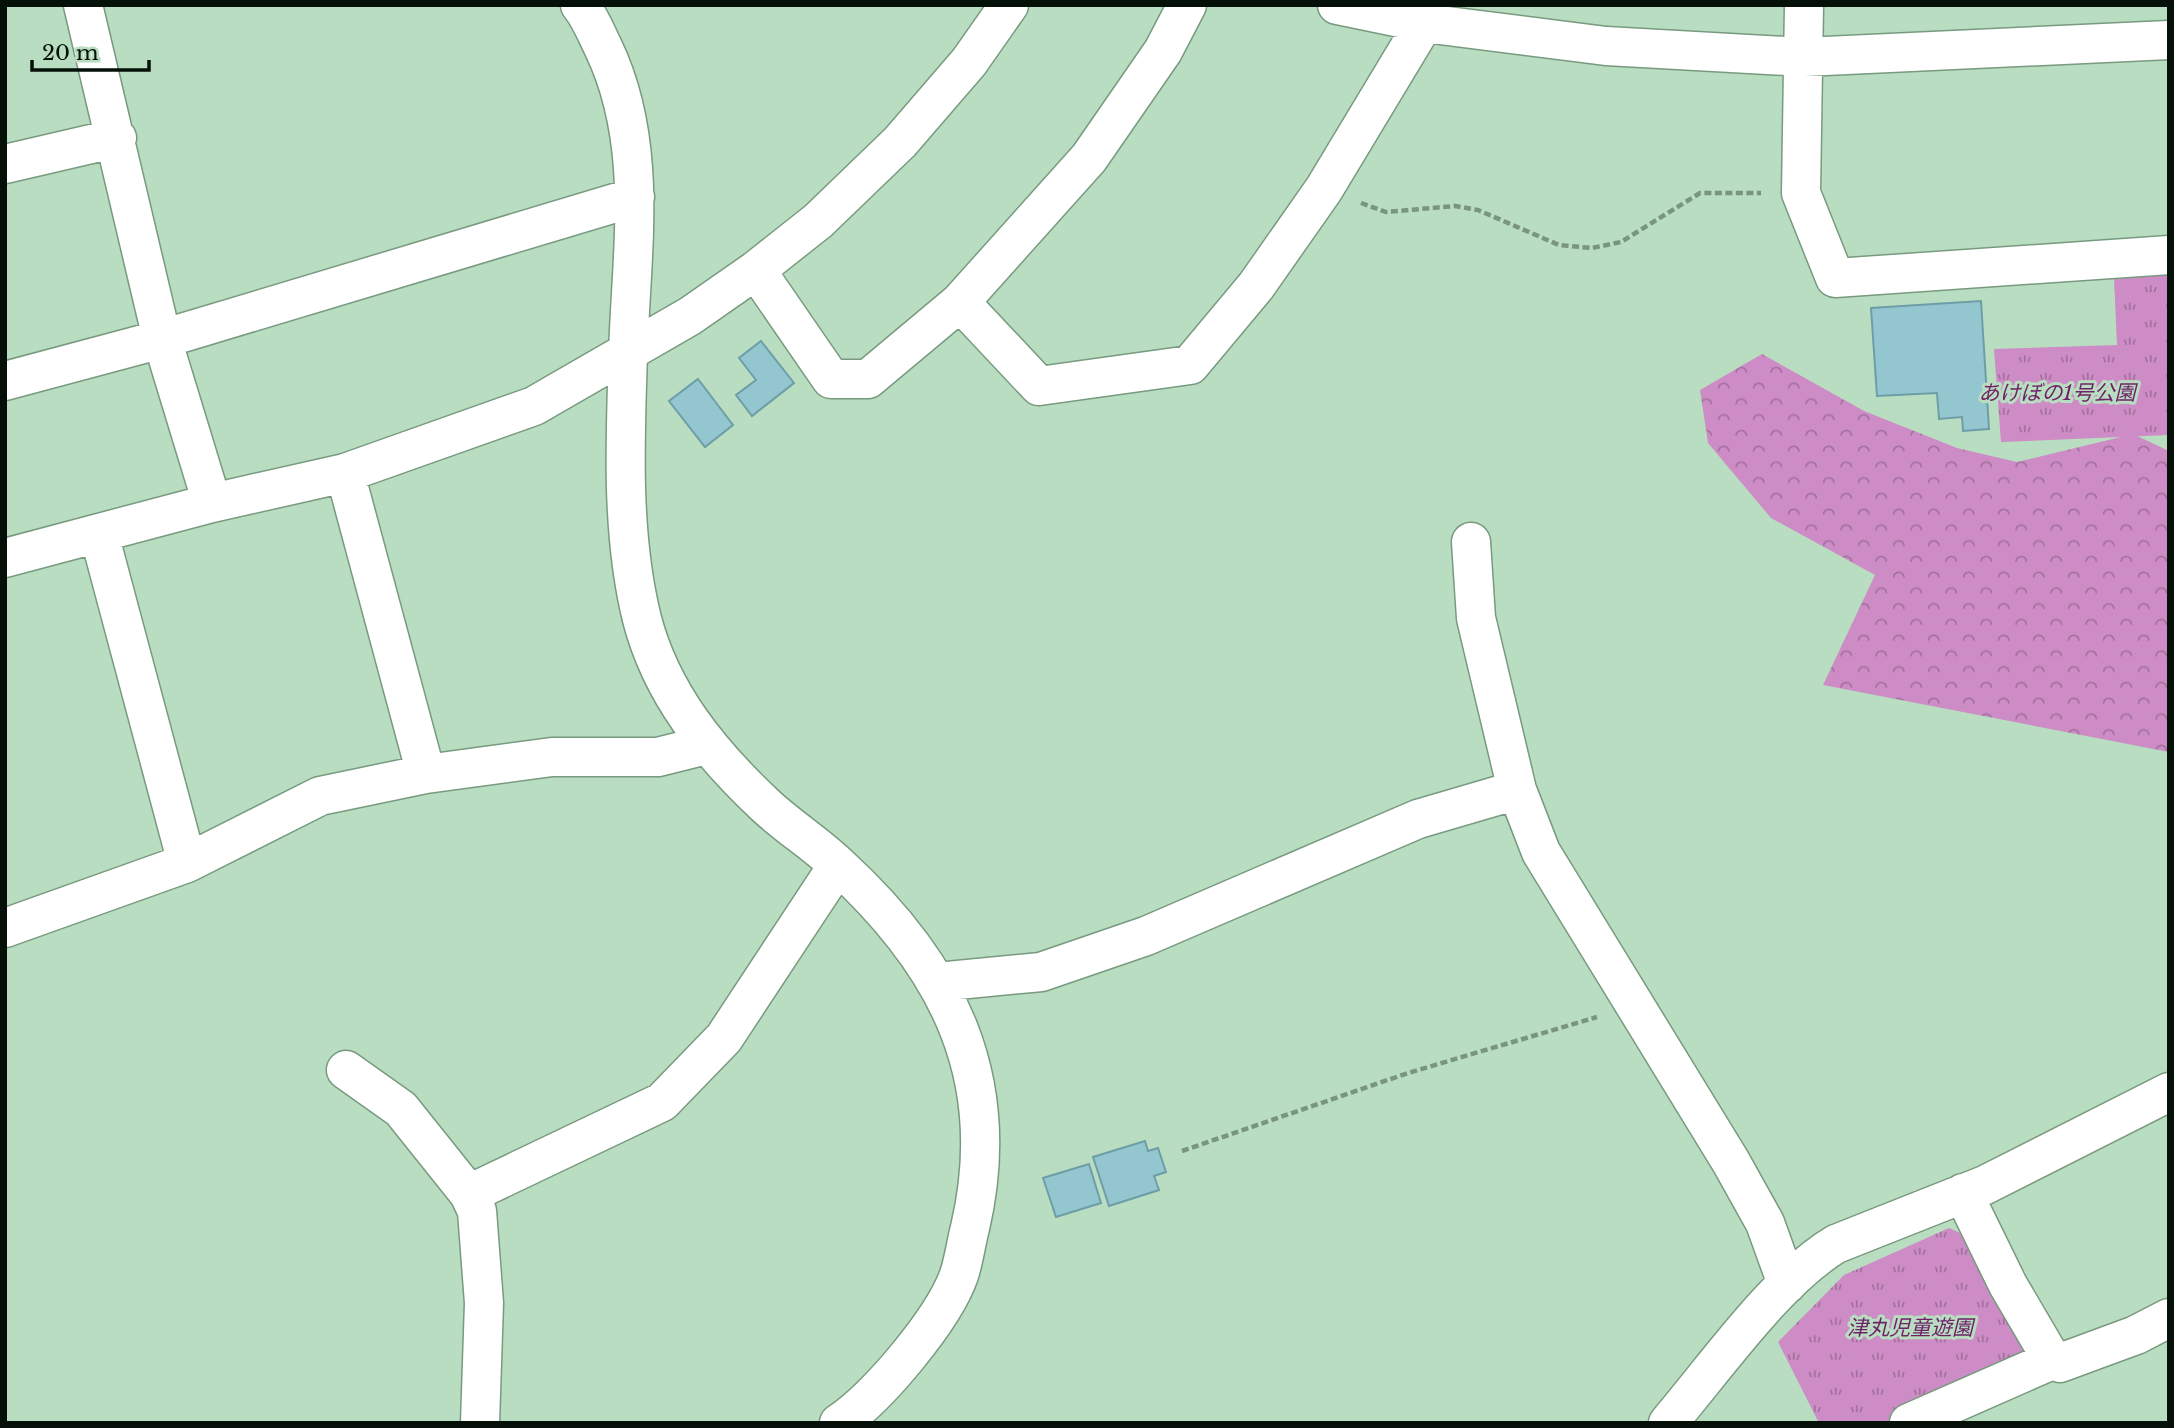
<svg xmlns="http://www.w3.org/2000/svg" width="2174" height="1428" viewBox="0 0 2174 1428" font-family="'Libre Baskerville','Noto Sans JP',serif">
<defs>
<pattern id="forest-crowns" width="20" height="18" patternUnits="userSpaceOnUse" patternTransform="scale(1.75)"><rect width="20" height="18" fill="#cd8cc5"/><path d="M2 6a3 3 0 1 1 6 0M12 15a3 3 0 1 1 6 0" fill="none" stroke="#a4719e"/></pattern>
<pattern id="park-tufts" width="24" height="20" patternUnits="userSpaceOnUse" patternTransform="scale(1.75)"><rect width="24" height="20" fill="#cd8cc5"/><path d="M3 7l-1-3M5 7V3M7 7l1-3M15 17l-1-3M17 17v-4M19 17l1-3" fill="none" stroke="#a4719e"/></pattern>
</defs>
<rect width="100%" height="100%" fill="#b9ddc1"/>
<path fill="url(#forest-crowns)" d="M1762,354L1864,411L1957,448L2017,462L2133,434L2169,451V752L1823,685L1875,575L1771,518L1708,443L1700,390Z"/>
<path fill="url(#park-tufts)" d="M2169,274V435L2001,442L1994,349L2117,345L2114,279Z
M1949,1228L1969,1237L2037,1357L1889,1423H1819L1778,1342L1844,1275Z"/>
<path fill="#94c6d0" stroke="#6d9ea8" stroke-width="2" d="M1981,301L1989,429L1963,431L1962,417L1939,419L1937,393L1877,396L1871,308Z
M761,341L794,383L752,416L736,395L756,380L739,358Z
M698,379L733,425L705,447L669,401Z
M1145,1141L1148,1151L1158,1148L1166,1172L1154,1176L1159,1190L1109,1206L1093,1157Z
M1089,1164L1101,1203L1056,1217L1043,1178Z"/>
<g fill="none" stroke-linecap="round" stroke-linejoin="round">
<g stroke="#789a7f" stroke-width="41">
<path id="minor" d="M83,5L162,339L212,503
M580,5C590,17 596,33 603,47C650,144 631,252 628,355C625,442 621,535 642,619C661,693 709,752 764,804C787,826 815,843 838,865C948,966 1005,1078 970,1228C966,1243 964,1260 959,1275C944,1318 877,1399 839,1423
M1337,5L1424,23L1606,46L1804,57L2169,40
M1804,5L1801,193L1835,278L2169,255
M5,164L117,138
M756,270L831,379H868L960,302L1089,158L1163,51L1187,5
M960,302L1039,386L1190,365L1256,286L1324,189L1424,23
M5,381L162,339L635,197
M345,473L426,774
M99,534L187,863
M1471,542L1476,618L1517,790L1541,852L1731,1162L1765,1223L1787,1284
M5,558L212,503L345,473L534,406L690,316L756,270L818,221L900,142L969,62L1009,5
M5,928L187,863L320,796L426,774L552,757H658L706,745
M937,982L1041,972L1146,936L1418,819L1517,790
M346,1070L401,1109L469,1194L477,1211L484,1303L480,1423
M1963,1193L2008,1285L2052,1360L2060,1363L2136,1335L2169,1318
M469,1194L662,1102L724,1038L838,865
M1668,1423C1715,1368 1776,1280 1836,1244L1985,1185L2169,1092
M1909,1423L2052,1360"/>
</g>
<path stroke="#79957f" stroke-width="4.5" stroke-dasharray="7 3.5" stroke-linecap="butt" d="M1361,203L1386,212L1455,206L1478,210L1559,245L1592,248L1621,242L1700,193H1761
M1182,1151L1408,1073L1597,1017"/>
<use href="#minor" stroke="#fff" stroke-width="38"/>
</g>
<g text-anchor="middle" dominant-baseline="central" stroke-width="6" stroke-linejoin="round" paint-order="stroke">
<g font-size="21" font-style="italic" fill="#702269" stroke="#b9ddc1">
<text x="2057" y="393">あけぼの1号公園</text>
<text x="1910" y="1328">津丸児童遊園</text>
</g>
</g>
<rect width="2174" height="1428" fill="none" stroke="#051108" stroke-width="14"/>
<path d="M32 60v10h117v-10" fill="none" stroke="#051108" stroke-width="3.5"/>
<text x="42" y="60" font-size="21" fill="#051108" stroke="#b9ddc1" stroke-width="5" paint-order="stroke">20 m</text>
</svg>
